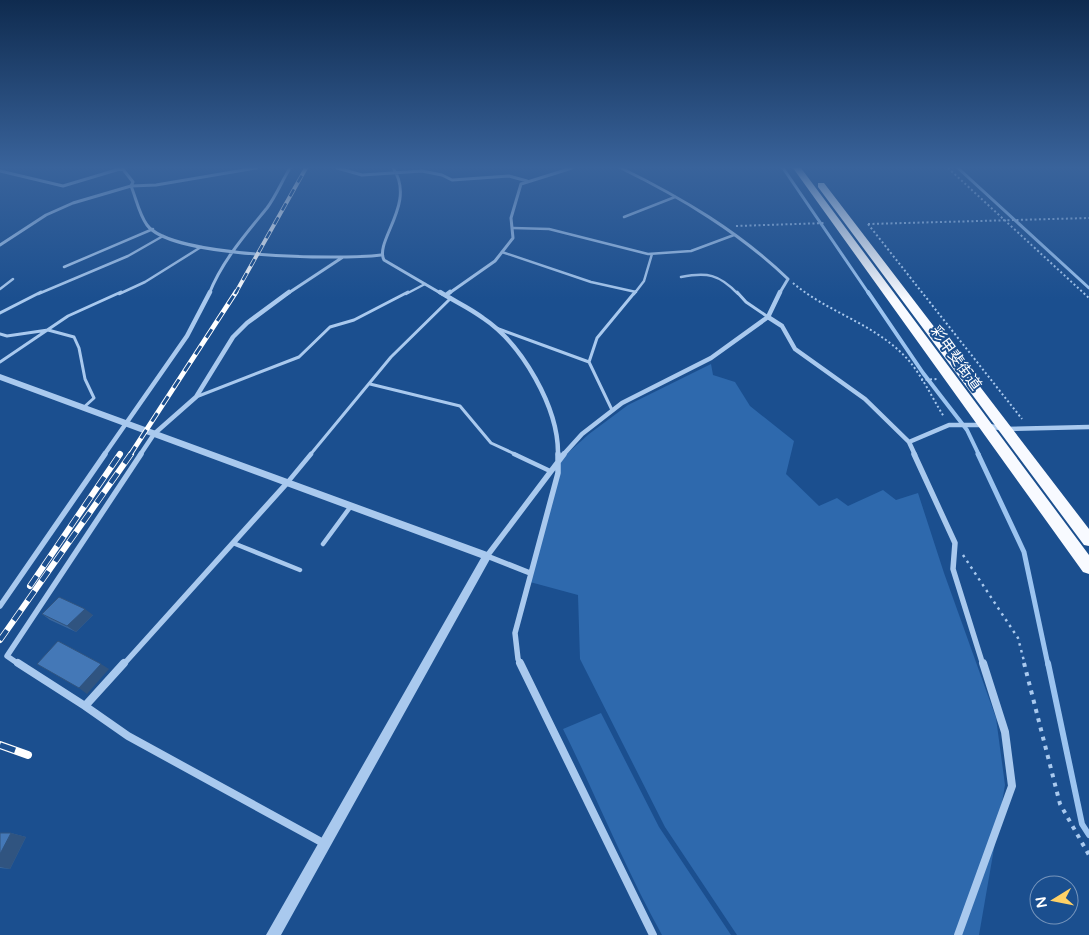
<svg xmlns="http://www.w3.org/2000/svg" width="1089" height="935" viewBox="0 0 1089 935" font-family="'Varela Round','Noto Sans JP',sans-serif">
<rect width="100%" height="100%" fill="#1b4f8f"/>
<path fill="#2e69ad" d="M711,364L713,375L735,382L750,406L794,441L786,474L819,506L837,498L848,506L883,490L896,500L918,493L944,573L996,718L1005,785L979,935H737L665,827L580,659L578,595L530,582L561,459L589,434L628,405Z
M601,713L659,827L731,935H662C625,868 597,798 563,729Z"/>
<g fill="none" stroke-linecap="round" stroke-linejoin="round">
<path stroke="#9cc4f0" stroke-width="3" d="M783,168L869,294
M958,168L1089,288"/>
<path stroke="#9cc4f0" stroke-width="4" d="M868,292L923,373L967,430L979,455"/>
<path stroke="#9cc4f0" stroke-width="5" d="M978,454L1024,552L1048,665"/>
<path stroke="#9cc4f0" stroke-width="6" d="M1048,663L1082,824L1089,835"/>
<path stroke="#a9c9ee" stroke-width="2" stroke-dasharray="2 2.5" stroke-linecap="butt" d="M948,168L1089,298
M868,224L1022,419
M868,224L1089,218
M736,226L826,223
M793,283C828,313 879,325 910,362C923,378 933,399 944,417
M921,380L937,379"/>
<path stroke="#a9c9ee" stroke-width="2.5" stroke-dasharray="2.5 4.5" stroke-linecap="butt" d="M963,555L1018,638L1025,665"/>
<path stroke="#a9c9ee" stroke-width="4" stroke-dasharray="4 5.5" stroke-linecap="butt" d="M1024,663L1060,804L1089,855"/>
<path stroke="#a9c9ee" stroke-width="2.5" d="M624,217L675,197
M513,228L549,229L648,254L691,251L734,235
M502,252L591,282L636,292
M64,267L153,229
M681,277C707,272 719,274 738,294
M0,289L13,279
M38,294L128,256L163,236
M119,294L145,282L201,247
M406,294L425,284
M634,294L644,281L652,254"/>
<path stroke="#a9c9ee" stroke-width="3" d="M737,292L746,302L768,317
M0,313L41,292
M496,328L589,362
M0,334L7,336L48,330L74,337L79,348L85,379L94,398L83,408
M0,362L68,316L121,292
M370,384L460,406L491,443L517,455
M196,397L299,357L330,327L354,320L408,292
M612,410L589,362L597,338L635,292
M310,455L391,357L451,298"/>
<path stroke="#a9c9ee" stroke-width="4.5" d="M514,454L550,471
M287,483L311,454
M233,543L300,570
M323,544L351,506"/>
<path stroke="#a9c9ee" stroke-width="3" d="M122,168L133,182L131,186C136,198 139,214 147,225C171,258 341,260 381,255
M337,168L362,175L422,171L442,175L452,180L509,176L527,181
M393,168C417,203 374,241 384,260L442,294
M621,168C682,198 739,232 788,279L779,294
M0,171L63,186L123,168
M0,245L46,215L73,203L131,186L156,185L256,168
M209,294C222,261 245,235 267,208C276,196 282,181 290,168
M287,294L343,257
M448,294L495,261L513,238L511,218L521,184L572,168"/>
<path stroke="#a9c9ee" stroke-width="4.5" d="M440,292C454,301 470,308 483,318C522,344 559,408 558,455
M446,295L450,292
M768,317L782,326L795,349L865,399L909,442L915,455
M909,442L949,425H985L1004,429L1089,427
M104,455L187,336L210,292
M140,455L154,434L196,397L233,337L247,323L289,292
M563,455L582,434L622,403L711,358L768,317L780,292"/>
<path stroke="#a9c9ee" stroke-width="5.5" d="M914,454L955,543L953,569L983,665
M530,573L487,556L564,454
M0,606L105,454
M20,665L7,656L141,454
M123,665L287,483
M521,665L518,659L515,633L558,473V454"/>
<path stroke="#a9c9ee" stroke-width="8" d="M18,663L85,706L124,663
M520,663L653,935
M85,706L128,736L325,844
M958,935L1012,786L1005,732L983,663"/>
<path fill="#a9c9ee" fill-rule="evenodd" d="M0,374L490,553L492,556L490,559L281,935H266L481,558L0,380Z"/>
<path fill="#f8faff" fill-rule="evenodd" d="M793,168H801L1089,555V574L1083,572Z
M818,183H824L1089,529V546L1084,545L818,187Z"/>
<g stroke="#fff" stroke-width="4">
<path id="rail-far3" d="M235,294L306,168"/>
</g>
<g stroke="#fff" stroke-width="5">
<path id="rail-far2" d="M130,455L236,292"/>
</g>
<g stroke="#fff" stroke-width="6">
<path id="rail-far1" d="M30,586L120,454
M0,640L131,454"/>
</g>
<g stroke="#fff" stroke-width="8">
<path id="rail" d="M0,745L28,755"/>
</g>
<use href="#rail-far3" stroke="#1b4f8f" stroke-width="2.5" stroke-dasharray="8" stroke-linecap="butt"/>
<use href="#rail-far2" stroke="#1b4f8f" stroke-width="3" stroke-dasharray="10" stroke-linecap="butt"/>
<use href="#rail-far1" stroke="#1b4f8f" stroke-width="4.5" stroke-dasharray="12" stroke-linecap="butt"/>
<use href="#rail" stroke="#1b4f8f" stroke-width="5.5" stroke-dasharray="16" stroke-linecap="butt"/>
</g>
<path fill="#3a679d" d="M42,614L93,615L76,632L50,620Z
M0,833H11L26,837L10,869L0,868Z"/>
<path fill="#305480" d="M85,609L93,615L76,632L67,626Z
M101,664L109,669L87,694L79,688Z
M11,833L26,837L10,869L0,867V854Z"/>
<path fill="#4478b7" stroke="#305480" d="M59,597L85,609L67,626L42,614Z
M58,641L101,664L79,688L37,664Z
M0,833H11L0,854Z"/>
<linearGradient id="sky" x2="0" y2="1"><stop stop-color="#0f2b4f"/><stop offset="0.56" stop-color="#39639b"/><stop offset="1" stop-color="#39639b" stop-opacity="0"/></linearGradient>
<rect width="1089" height="299" fill="url(#sky)"/>
<g text-anchor="middle" dominant-baseline="central" stroke-width="4" stroke-linejoin="round" paint-order="stroke">
<g font-size="15" fill="#fff" stroke="#1b4f8f">
<text transform="translate(956 358) rotate(54)">彩甲斐街道</text>
</g>
</g>
<g transform="translate(1054 900) rotate(260)"><circle r="24" fill="#1b4f8f" stroke="#7695bc"/>
<path d="M0-4L9 19L0 12L-9 19Z" fill="#ffd166"/>
<text y="-8" font-size="14" font-weight="bold" text-anchor="middle" fill="#ffffff">N</text>
</g>
</svg>
